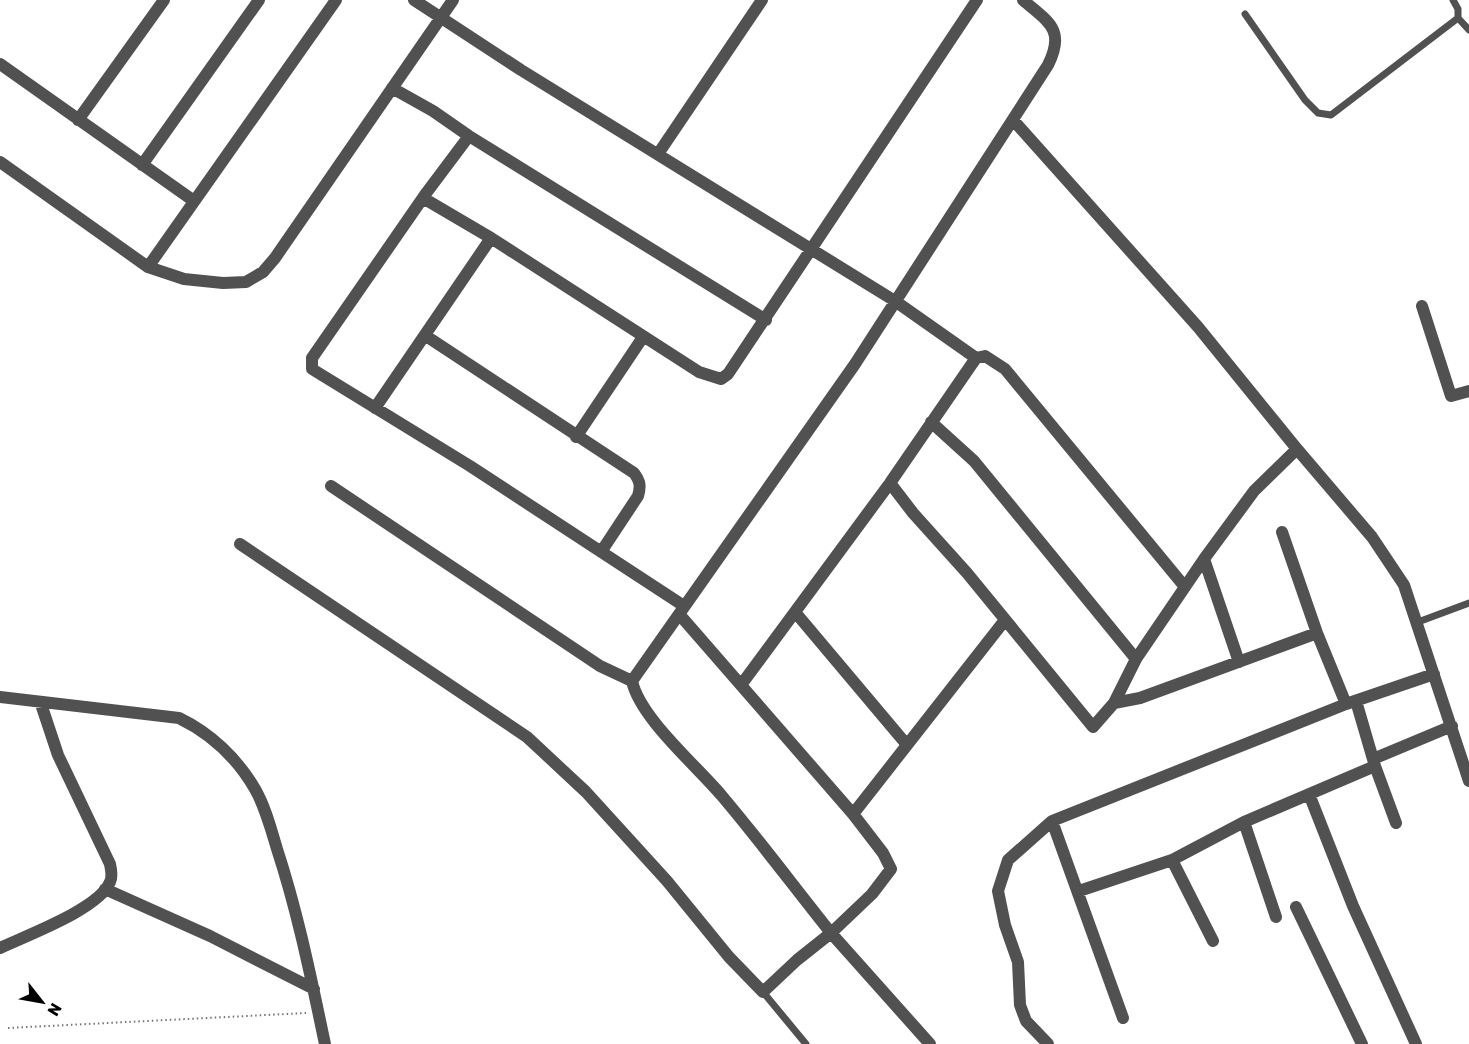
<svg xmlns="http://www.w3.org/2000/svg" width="1469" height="1044" viewBox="0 0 1469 1044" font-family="Rubik,sans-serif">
<rect width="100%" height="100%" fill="#fff"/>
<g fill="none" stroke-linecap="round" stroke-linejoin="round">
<path stroke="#737373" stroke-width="2" stroke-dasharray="1.5 3" stroke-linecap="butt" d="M8,1028L306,1013"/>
<path stroke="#515151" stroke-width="7" d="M1245,14L1305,100L1318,113L1331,115L1458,18V9L1453,0
M1458,18L1469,30
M1418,622L1469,603
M763,992L806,1044"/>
<path stroke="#515151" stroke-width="12" d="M414,0L521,70L895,301L976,358
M0,64L194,201
M392,88L433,111L469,136L766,320
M78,120L164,0
M1014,121L1198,327L1297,449
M469,136L427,192L312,358V369L470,466L684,606
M658,154L762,0
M0,162L148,267L184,279L223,283L246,282L263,272L275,258L453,0
M142,165L259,0
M423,198L491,238L699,372L721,379L728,374L977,0
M148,267L336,0
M1422,306L1451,396L1469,391
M426,336L634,473C640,481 641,486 638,496L601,552
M375,408L491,238
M931,422L974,461L1136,659
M576,437L643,337
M890,483L913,513L967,573L1093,727L1114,703L1136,659L1204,559L1254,491L1297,449L1372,537L1404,585L1469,781
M331,486L600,666L632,681
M1282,532L1317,633L1346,704L1434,674
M240,544L527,737L586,792L667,881L729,957L763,992L797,960L831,933C795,888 760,841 722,796C697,766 640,718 632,681L855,364L1048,65C1066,29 1048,22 1023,0
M1204,559L1239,662
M795,612L907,745
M679,614L853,814L883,853L891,869L872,894L831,933L930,1044
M741,685L890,483L976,358L985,356L1005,369L1185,587
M0,697L179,718C210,733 237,758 255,789C265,806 271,829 277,849C298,913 311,978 325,1044
M1356,701L1375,766L1396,823
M1114,703L1140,698L1317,633
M1373,759L1452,726
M1309,794L1353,906L1416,1044
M853,814L1005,620
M1244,822L1276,917
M1172,860L1213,941
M105,889L210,936L314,989
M1079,891L1172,860L1244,822L1375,766
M1296,907L1362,1044
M0,948C27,935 99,909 110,882C113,876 111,870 110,864L58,755L41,704
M1123,1018L1052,821L1346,704
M1048,1044L1026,1021L1020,1005L1018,962L1005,925L998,891L1008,860L1052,821"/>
</g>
<g transform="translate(42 1002) rotate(121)" stroke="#ffffff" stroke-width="4.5" paint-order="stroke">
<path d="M0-4.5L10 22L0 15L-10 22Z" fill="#000000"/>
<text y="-9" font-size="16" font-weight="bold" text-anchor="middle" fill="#000000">N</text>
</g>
</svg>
